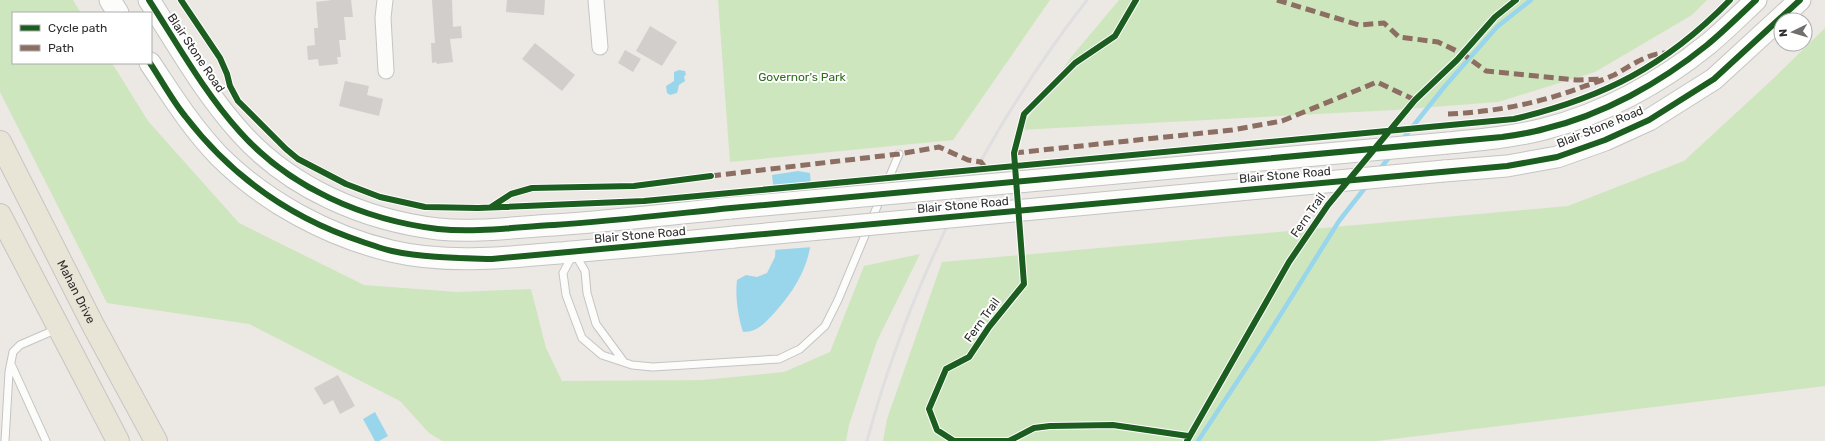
<svg xmlns="http://www.w3.org/2000/svg" width="1825" height="441" viewBox="0 0 1825 441" font-family="Rubik,sans-serif">
<rect width="100%" height="100%" fill="#ece8e4"/>
<path fill="#cee6be" d="M0,0H73L81,13H13V63H112L148,121L239,223L364,285L457,292L531,289L546,348L562,381L703,380L784,372L830,352L864,266L920,254L877,341L849,425L846,441H442L429,433L400,401L249,324L107,303L0,92Z
M718,0H1050L953,140L730,162Z
M1119,0H1707L1692,15L1595,72L1498,102L1394,110L1019,130L1072,56Z
M1825,28V386L1377,441H883L887,419L942,262L1568,206L1684,161L1775,77Z"/>
<path fill="#99d6ec" d="M679,70L685,71L686,75L684,76L685,81L679,85L677,93L670,95L667,93L666,86L674,81V72Z
M798,171L810,173C815,232 817,265 776,311C766,322 758,332 743,332C738,316 735,296 737,280L746,275L757,277L767,273L775,257L777,218L772,175Z
M375,412L388,436L379,441H375L363,419Z"/>
<path fill="#ece8e4" d="M813,182L816,215L813,247L773,250L775,219L771,186Z"/>
<g fill="none" stroke-linecap="round" stroke-linejoin="round">
<path stroke="#99d6ec" stroke-width="4.5" d="M1402,140L1445,86L1497,27L1531,0
M1379,170L1392,154
M1198,441L1264,341L1339,221L1368,184"/>
</g>
<path fill="#d1cecb" d="M332,0H351L353,17H344L346,40H339L341,57H337L338,64L319,66L318,59L308,60L307,46L315,45L314,28H318L316,2Z
M432,0H452L453,27L461,26L462,38L450,39L453,62L437,64L436,62L432,63L431,43H435Z
M507,0H545L544,15L506,12Z
M650,26L677,42L662,66L636,51Z
M535,43L575,75L562,91L522,59Z
M625,50L641,59L633,72L618,63Z
M345,81L369,86L367,95L383,99L379,116L339,106Z
M338,375L355,406L340,414L333,400L324,405L314,388Z"/>
<g fill="none" stroke-linecap="round" stroke-linejoin="round">
<g stroke="#c5c4c5" stroke-width="9">
<path id="lane" d="M575,254L585,271L587,293L596,324L624,362
M572,256L563,273L566,295L582,338L602,355L632,365L653,367L779,359L800,349L825,326L838,300L899,154
M11,364L46,441
M5,441L9,372L13,352L20,345L57,329"/>
</g>
<g stroke="#c5c4c5" stroke-width="17">
<path id="street" d="M385,0L383,18L386,71
M596,0L600,47"/>
</g>
<g stroke="#c5c4c5" stroke-width="23">
<path id="secondary" d="M110,0L118,13
M149,0C178,45 204,92 240,132C290,188 364,220 438,229C476,233 516,227 554,225C613,221 672,214 731,208
M150,63C172,96 192,128 219,156C265,202 328,236 391,251C446,264 504,258 559,253C617,248 676,243 734,237
M1448,143C1480,140 1513,137 1544,129C1603,114 1660,83 1707,45C1724,31 1740,15 1756,0
M1444,171L1507,166L1557,157L1605,140L1649,120L1714,79L1800,0"/>
</g>
<g stroke="#c6c5c4" stroke-width="24">
<g id="primary">
<path id="s1" d="M0,142L93,325L156,441"/>
<path d="M0,215L118,441"/>
</g>
</g>
<use href="#lane" stroke="#fcfcfb" stroke-width="7"/>
<use href="#street" stroke="#fcfcfb" stroke-width="15"/>
<use href="#secondary" stroke="#fcfcfb" stroke-width="21"/>
<use href="#primary" stroke="#e8e4d6" stroke-width="22"/>
<path stroke="#dfdfe1" stroke-width="3" d="M867,441C910,282 986,130 1087,0"/>
<g stroke="#c5c4c5" stroke-width="23" stroke-linecap="butt">
<path id="secondary-bridge" d="M731,208L1448,143
M734,237L1444,171"/>
</g>
<use href="#secondary-bridge" stroke="#fcfcfb" stroke-width="21"/>
<path stroke="#8d6e63" stroke-width="5" stroke-dasharray="10 5" stroke-linecap="butt" d="M1277,0L1359,25L1384,23L1399,37L1438,42L1463,54L1486,71L1577,80L1603,79
M1448,114C1495,112 1541,103 1585,86C1595,83 1605,79 1614,75C1631,66 1647,53 1667,53
M1014,153L1232,130L1282,121L1377,82L1415,100
M711,176L899,154L939,147L968,160L981,162L988,171"/>
<g stroke="#fff" stroke-width="8">
<path id="cycleway" d="M149,0C178,45 204,92 240,132C290,188 364,220 438,229C476,233 516,227 554,225C613,221 672,214 731,208L1502,137C1516,135 1530,133 1544,129C1603,115 1660,83 1707,45C1724,31 1740,15 1756,0
M181,0L220,58L227,74L230,86L238,101L286,149L298,159L346,184L380,197L425,207L478,208L644,201L1514,119C1603,98 1666,66 1730,0
M1136,0L1115,36L1075,63L1024,114L1014,153L1024,284L989,327L969,357L946,369L929,409L937,430L954,441H1009L1034,428L1050,426L1113,425L1188,436
M150,63C162,81 172,100 185,116C231,176 292,219 363,242C373,245 382,249 392,251C425,258 458,258 492,259L1507,166L1557,157L1605,140L1649,120L1714,79L1800,0
M491,207L511,194L532,188L634,186L711,176
M1187,441L1289,262L1328,205L1415,100L1457,60L1495,17L1516,0"/>
</g>
<use href="#cycleway" stroke="#1b5e20" stroke-width="6"/>
</g>
<g text-anchor="middle" dominant-baseline="central" stroke-width="4" stroke-linejoin="round" paint-order="stroke">
<g font-size="12" fill="#2e2e2e" stroke="#fff">
<text transform="translate(196 53) rotate(56)">Blair Stone Road</text>
<text transform="translate(1600 127) rotate(-22)">Blair Stone Road</text>
<text transform="translate(1285 175) rotate(-5)">Blair Stone Road</text>
<text transform="translate(963 205) rotate(-5)">Blair Stone Road</text>
<text transform="translate(1308 215) rotate(-55)">Fern Trail</text>
<text transform="translate(640 235) rotate(-5)">Blair Stone Road</text>
<text stroke="none"><textPath href="#s1" startOffset="168">Mahan Drive</textPath></text>
<text transform="translate(982 320) rotate(-54)">Fern Trail</text>
</g>
<g font-size="12" fill="#2c6e1b" stroke="#fff">
<text x="802" y="77">Governor's Park</text>
</g>
</g>
<rect x="12" y="12" width="140" height="52" fill="#ffffff" stroke="#ababab"/>
<rect x="20" y="25" width="20" height="6" fill="#1b5e20" stroke="#ababab"/>
<text x="48" y="32" font-size="12" fill="#2e2e2e">Cycle path</text>
<rect x="20" y="45" width="20" height="6" fill="#8d6e63" stroke="#ababab"/>
<text x="48" y="52" font-size="12" fill="#2e2e2e">Path</text>
<g transform="translate(1793 32) rotate(265)"><circle r="19" fill="#ffffff" stroke="#ababab"/>
<path d="M0-3L7 15L0 10L-7 15Z" fill="#706f6e"/>
<text y="-6" font-size="11" font-weight="bold" text-anchor="middle" fill="#2e2e2e">N</text>
</g>
</svg>
